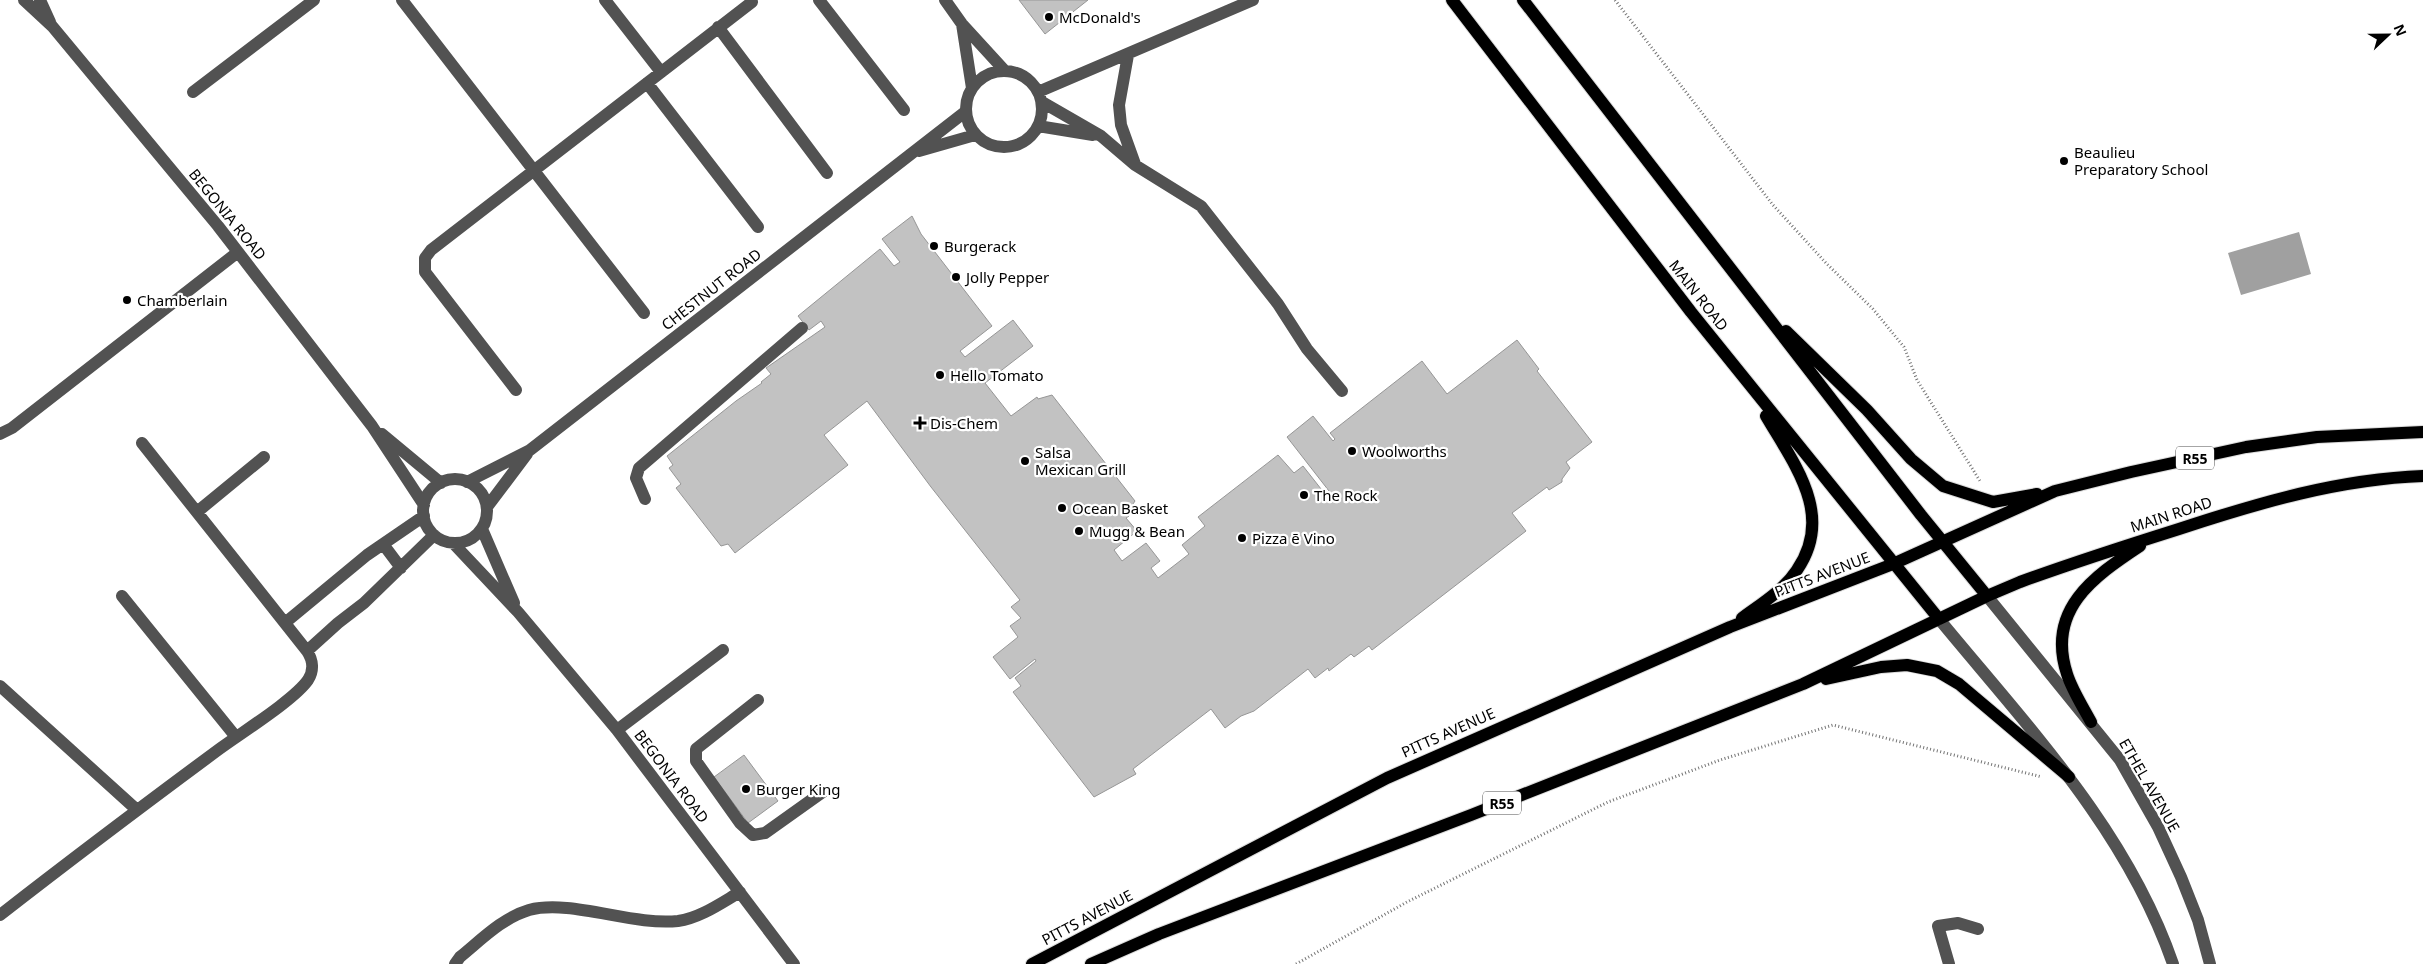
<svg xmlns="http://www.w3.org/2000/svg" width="2423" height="964" viewBox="0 0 2423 964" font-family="'Noto Sans',sans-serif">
<rect width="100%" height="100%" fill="#fff"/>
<path fill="#a0a0a0" d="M2299,232L2311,274L2241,295L2228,253Z"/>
<path fill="#c2c2c2" stroke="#969696" d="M1019,0H1088L1045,34Z
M912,216L921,234L992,326L960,351L965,357L1013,320L1033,346L985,383L1011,416L1037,397L1038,399L1052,395L1135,501L1127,513L1129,516L1126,518L1137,531L1114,550L1122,561L1146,543L1160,561L1151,568L1158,578L1189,554L1182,545L1205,526L1198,517L1278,455L1294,473L1303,466L1325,494L1329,491L1287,437L1313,416L1333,441L1335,439L1330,433L1422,361L1447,394L1517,340L1539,369L1537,371L1592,442L1566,462L1570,468L1562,479V482L1549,490L1547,487L1512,513L1526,531L1372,650L1369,646L1354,657L1351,654L1329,671L1328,668L1315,678L1308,669L1254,711L1241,716L1225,728L1211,709L1133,769L1136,774L1094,797L1013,692L1021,686L1015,678L1036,661L1035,659L1010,679L993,657L1018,637L1010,626L1021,618L1011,607L1020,600L931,487L867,401L824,435L848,465L735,553L728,544L721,546L676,488L681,484L669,468L673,465L667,456L736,401L762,383L761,382L771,374L766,368L825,327L821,321L809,330L798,316L880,249L894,266L900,262L882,239Z
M744,755L778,801L748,823L714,777Z"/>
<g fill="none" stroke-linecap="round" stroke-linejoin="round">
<g stroke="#dbdbdb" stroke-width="14">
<path id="major" d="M1452,0L1691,312L1939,619
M1523,0L1921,515L1987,596
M1786,331L1867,410L1911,459L1943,486L1993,502L2037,494
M1742,618C1761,604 1784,590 1797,570C1835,515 1794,464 1766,416
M1826,679L1881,667L1907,665L1937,671L1959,684L2069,777
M2091,722C2083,707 2072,690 2067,674C2046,610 2093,577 2140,546
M1032,964L1387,778L1730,627L1893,564L2055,491L2131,472L2246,447L2317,437L2423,432
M1091,964L1159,934L1471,815L1803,684L1987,596L2020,582C2072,563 2125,546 2179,529C2258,503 2339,479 2423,476"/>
</g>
<path stroke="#747474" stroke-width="3" stroke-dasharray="1 2.5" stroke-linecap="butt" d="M1615,0L1773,205L1826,263L1873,309L1904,347L1917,380L1980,481
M1296,964L1407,902L1608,802L1720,760L1833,725L2042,777"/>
<path stroke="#525252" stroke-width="12" d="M24,0L52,26L218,226L372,426L424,505
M40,0L50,22
M402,0L644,313
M605,0L661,72
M819,0L904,110
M945,0L962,24L1005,71
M962,24L972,88
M718,27L827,173
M1128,55L1119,105L1121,125L1135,164
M966 109a38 38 0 1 1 76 0a38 38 0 1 1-76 0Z
M647,83L758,227
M193,92L314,0
M1038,92L1253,0
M1042,102L1101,136L1135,165L1201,206L1278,304L1307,349L1342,391
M1038,126L1093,135
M919,151L975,135
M516,390L425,272V258L431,250L752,2
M0,434L12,428L238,252
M382,434L441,483
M423 511a32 32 0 1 1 64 0a32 32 0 1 1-64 0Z
M467,482L530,450L965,112
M645,499L636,478L639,468L802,328
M487,507L527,454
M197,512L264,457
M482,529L514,603
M453,543L518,612L617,730L794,964
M383,544L401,568
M122,596L236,737
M1987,596L2120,760L2158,827L2181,877L2198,920L2210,964
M1939,619C2027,726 2127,830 2173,964
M286,622L367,555L424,516
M307,651L338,623L364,603L434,535
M0,686L137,810
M758,700L696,749V761L740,823L753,835L765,833L824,791
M617,730L723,650
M0,915C72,859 145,804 218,750C241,733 294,700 308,680C314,671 313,660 307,651L142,443
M455,964L460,957C481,940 502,918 529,910C571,899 632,926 678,921C700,918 721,903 740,892
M1949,964L1938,926L1958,923L1978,929"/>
<use href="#major" stroke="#000" stroke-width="12"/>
</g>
<g fill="#000" stroke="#fff" stroke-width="2">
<circle cx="1049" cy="17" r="5"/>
<circle cx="2064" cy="161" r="5"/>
<circle cx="934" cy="246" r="5"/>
<circle cx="956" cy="277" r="5"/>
<circle cx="127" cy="300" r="5"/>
<circle cx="940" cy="375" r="5"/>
<path d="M917.5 415.5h5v5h5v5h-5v5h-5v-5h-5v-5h5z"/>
<circle cx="1352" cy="451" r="5"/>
<circle cx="1025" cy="461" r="5"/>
<circle cx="1304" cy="495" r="5"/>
<circle cx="1062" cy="508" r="5"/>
<circle cx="1079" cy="531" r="5"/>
<circle cx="1242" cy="538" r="5"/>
<circle cx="746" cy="789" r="5"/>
</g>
<g text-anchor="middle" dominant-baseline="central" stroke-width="4.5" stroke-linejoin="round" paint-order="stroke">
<g fill="#fff" stroke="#4c4c4c" stroke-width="1">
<rect x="2176" y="446.5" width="38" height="23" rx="4"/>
<rect x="1483" y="791.5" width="38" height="23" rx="4"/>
</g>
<g font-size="14" font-weight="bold" fill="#000">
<text x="2195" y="458">R55</text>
<text x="1502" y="803">R55</text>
</g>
<g font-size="15" fill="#000" stroke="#fff" text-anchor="start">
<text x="1059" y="17">McDonald's</text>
<text x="2074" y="152">Beaulieu<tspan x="2074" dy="17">Preparatory School</tspan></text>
<text x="944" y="246">Burgerack</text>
<text x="966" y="277">Jolly Pepper</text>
<text x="137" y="300">Chamberlain</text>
<text x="950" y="375">Hello Tomato</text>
<text x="930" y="423">Dis-Chem</text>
<text x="1362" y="451">Woolworths</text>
<text x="1035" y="452">Salsa<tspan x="1035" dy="17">Mexican Grill</tspan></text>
<text x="1314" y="495">The Rock</text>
<text x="1072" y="508">Ocean Basket</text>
<text x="1089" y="531">Mugg &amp; Bean</text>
<text x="1252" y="538">Pizza ē Vino</text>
<text x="756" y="789">Burger King</text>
</g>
<g font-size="15" fill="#000" stroke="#fff">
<text transform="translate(228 214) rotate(51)">BEGONIA ROAD</text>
<text transform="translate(711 289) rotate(-38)">CHESTNUT ROAD</text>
<text transform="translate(1699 295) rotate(52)">MAIN ROAD</text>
<text transform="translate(2171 514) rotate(-18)">MAIN ROAD</text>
<text transform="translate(1822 574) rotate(-21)">PITTS AVENUE</text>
<text transform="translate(1448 732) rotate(-24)">PITTS AVENUE</text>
<text transform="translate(672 776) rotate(53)">BEGONIA ROAD</text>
<text transform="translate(2150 785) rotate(60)">ETHEL AVENUE</text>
<text transform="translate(1087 917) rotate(-28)">PITTS AVENUE</text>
</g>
</g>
<g transform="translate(2388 35) rotate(68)" stroke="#ffffff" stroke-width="4" paint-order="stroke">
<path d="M0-4L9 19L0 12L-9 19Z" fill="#000000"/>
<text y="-8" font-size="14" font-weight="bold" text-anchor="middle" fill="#000000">N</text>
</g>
</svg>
